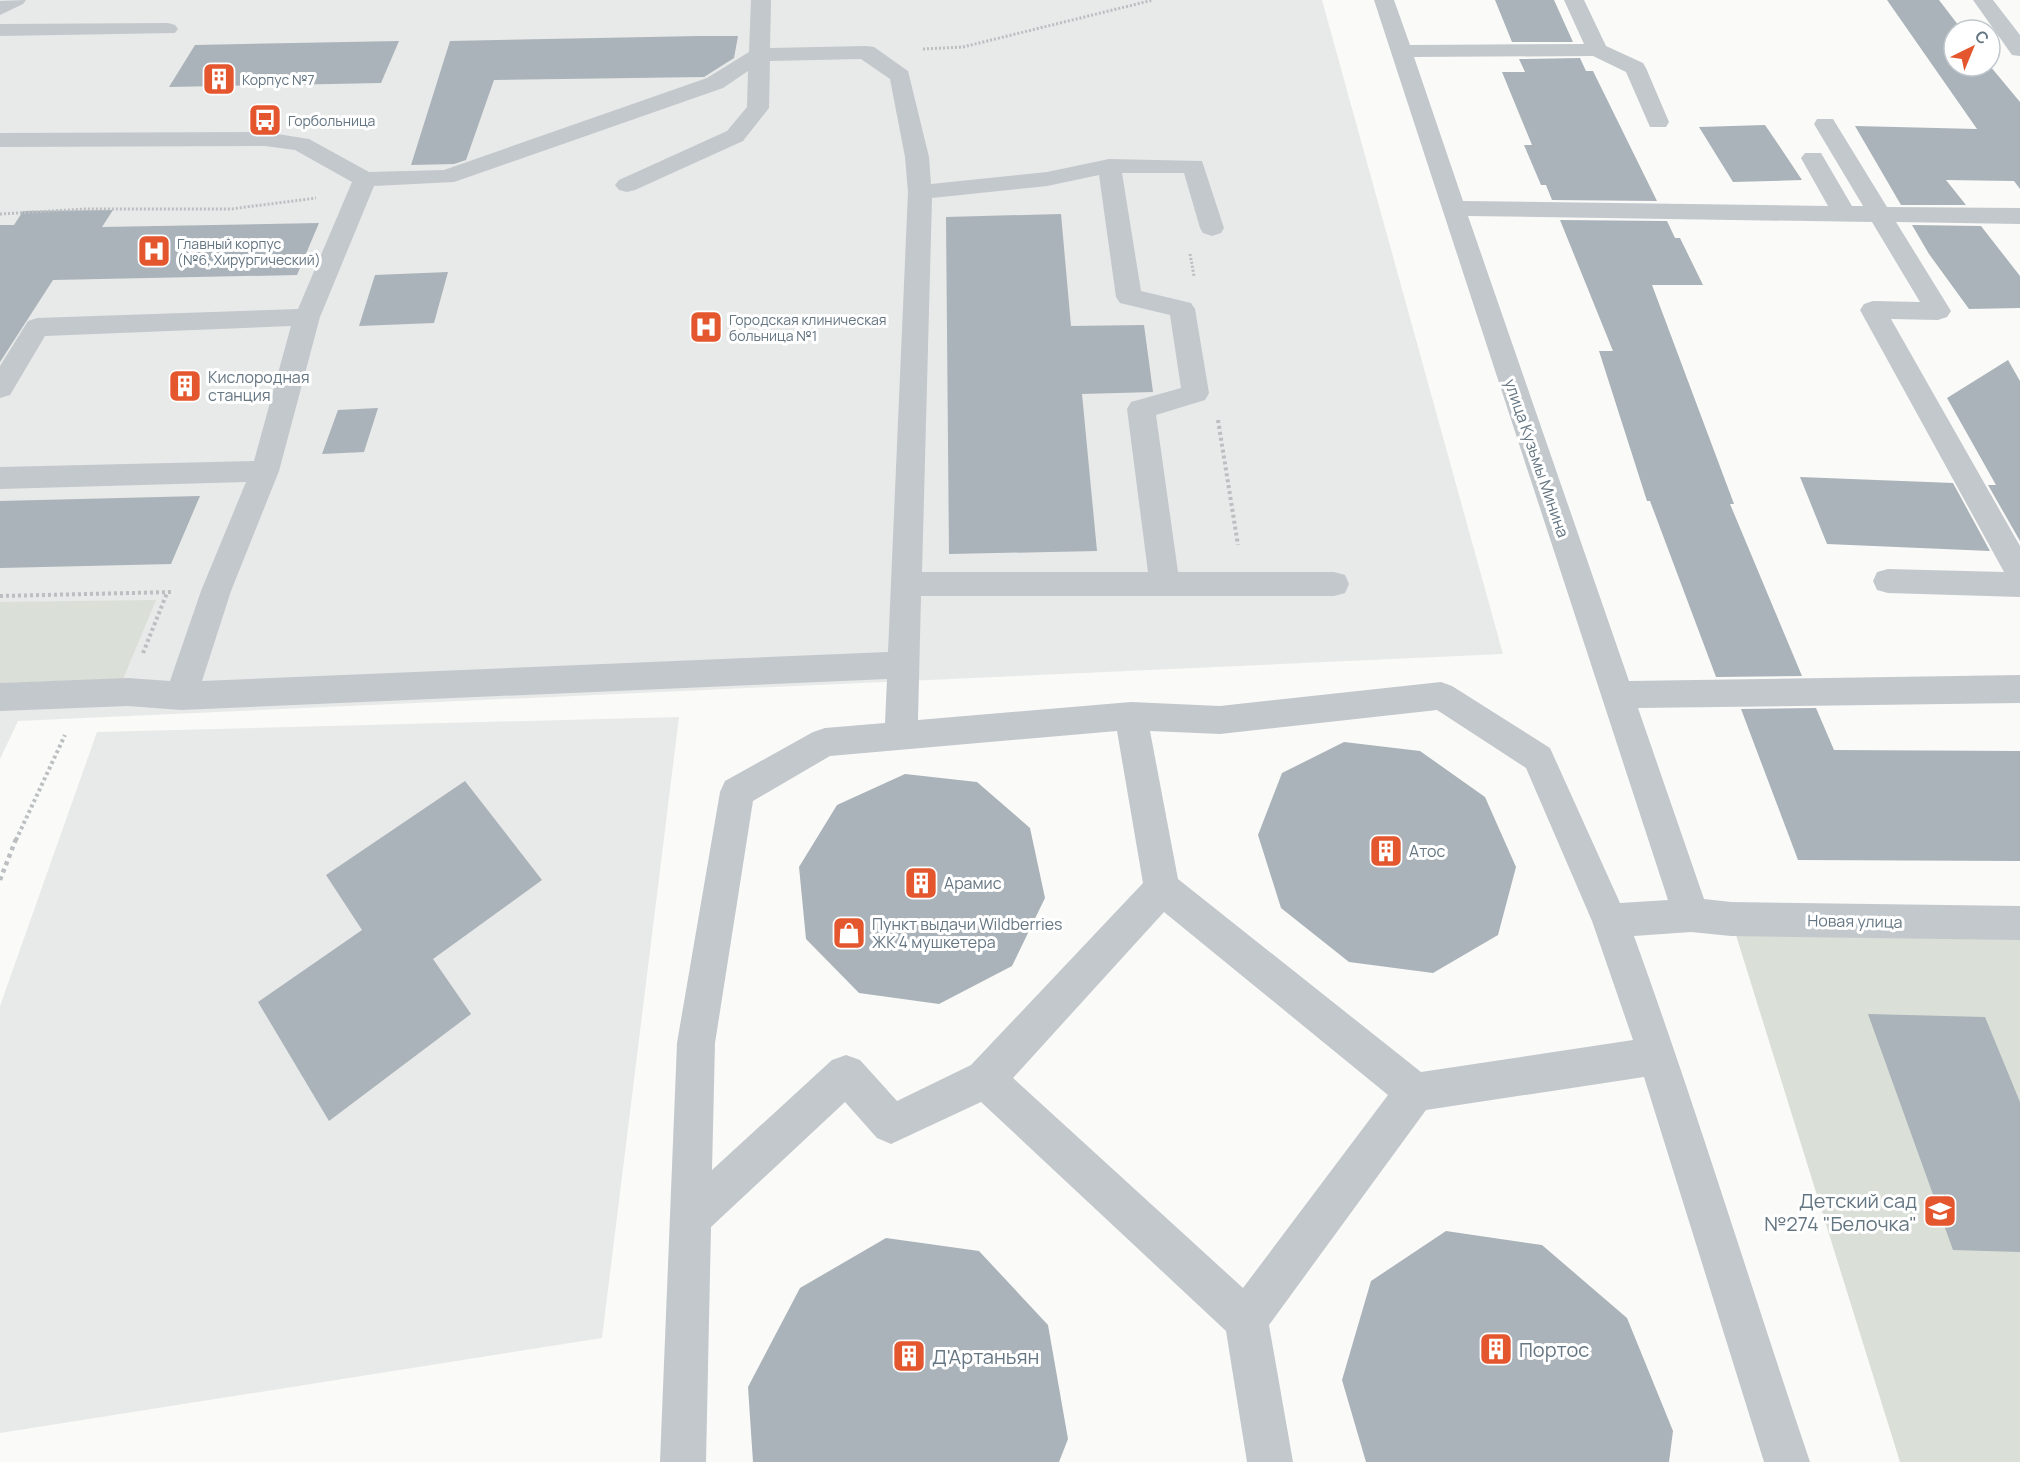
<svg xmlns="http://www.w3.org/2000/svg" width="2020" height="1462" viewBox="0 0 2020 1462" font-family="Manrope,sans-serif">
<rect width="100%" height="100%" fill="#fafaf8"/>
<path fill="#e8e9e9" d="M0,0H1322L1503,654L18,721L0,759Z
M679,717L602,1338L0,1433V1006L97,732Z"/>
<path fill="#dadfd7" d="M156,600L123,679L0,683V602Z
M1731,919L2020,930V1462H1900Z"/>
<path fill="#aab3b9" d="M1495,0H1554L1573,42H1512Z
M1887,0H1939L1962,30H1954V66H1990L2020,102V189L2014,181L1946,180L1966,205H1901L1855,126L1977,129Z
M700,36H738L734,58L704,77L494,80L466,160L454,164L411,165L450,41Z
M399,41L381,83L169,87L195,45Z
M1580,58L1586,71H1593L1657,201L1552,200L1546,185H1541L1524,145H1532L1502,72H1525L1519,59Z
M1765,125L1782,150L1802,180L1733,182L1699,127Z
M113,210L102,227L319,223L297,275L53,280L0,362V225H14L23,211Z
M1061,214L1071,326L1144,325L1153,392L1082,394L1097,551L949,554L946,217Z
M1560,220L1667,221L1675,238H1680L1703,285H1652L1734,504H1730L1802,676L1716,677L1650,501H1647L1599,351H1613Z
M1912,225L1981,226L2020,276V308L1969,309L1929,254Z
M448,272L434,323L359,326L375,275Z
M2008,360L2020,381V541L1988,485H1996L1947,398Z
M378,408L364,452L322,454L338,410Z
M1800,477L1953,483L1990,551L1827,544Z
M200,496L171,564L0,568V501Z
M1816,708L1834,750L2020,751V861L1798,860L1741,709Z
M1344,742L1420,751L1485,797L1516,867L1498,935L1433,973L1349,962L1281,908L1258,835L1282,773Z
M905,774L977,782L1030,828L1045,898L1012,966L939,1004L859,993L806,939L799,867L837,805Z
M465,781L542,880L433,959L471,1014L329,1121L258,1002L362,930L326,875Z
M1868,1014L1985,1017L2020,1102V1252L1953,1250Z
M1446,1231L1542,1245L1627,1318L1673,1431L1669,1462H1366L1342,1380L1371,1281Z
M886,1238L979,1251L1048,1325L1068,1439L1059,1462H753L748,1387L800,1288Z"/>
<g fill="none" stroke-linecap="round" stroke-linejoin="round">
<path stroke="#bbbfc2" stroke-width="3" stroke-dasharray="2 2" stroke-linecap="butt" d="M923,49L963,47L1153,0
M0,214L85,209H231L316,198
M1190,254L1194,276"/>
<path stroke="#bbbfc2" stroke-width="4" stroke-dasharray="3 3" stroke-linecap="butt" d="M1218,420L1238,545
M0,596L173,592
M143,653L167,593
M16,840L65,735"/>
<path stroke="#bbbfc2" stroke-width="4.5" stroke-dasharray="4 4" stroke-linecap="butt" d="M0,880L16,839"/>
<path fill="#c3c8cc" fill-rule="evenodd" d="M26,0L23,4L0,15V1Z
M751,0H771L770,48L866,46L874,47L908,71L929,157L931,184L1047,172L1109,159L1202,161L1224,228L1221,233L1212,236L1203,233L1200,228L1184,173H1122L1141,291L1191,303L1195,309L1209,393L1205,400L1156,415L1178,572H1334L1345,575L1349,584L1345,593L1334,596H921L918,720L1131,702L1220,706L1441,682L1452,686L1550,748L1620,903L1668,900L1374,0H1394L1410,45L1584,44L1564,0H1584L1606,46L1643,63L1646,68L1669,122L1666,127H1650L1626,72L1593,56L1414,57L1463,201L1828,206L1801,158L1805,153H1821L1852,206H1863L1814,124L1817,119H1833L1887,207L2020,208V224L1896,222L1951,311L1947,317L1938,320L1891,319L2020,546V597L1888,593L1877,590L1873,581L1877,572L1888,569L2004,572L1860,310L1864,304L1873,301L1920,302L1872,222L1468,216L1629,681L2020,675V703L1638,708L1704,899L1731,902L2020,906V940L1731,936L1691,932L1634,936C1697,1110 1751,1287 1810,1462H1764L1644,1077L1426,1110L1269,1325L1293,1462H1247L1226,1331L981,1102L891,1144L877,1138L845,1102L711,1227L706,1462H660L677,1043L720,792L725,781L813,732L825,728L885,723L887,679L181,710L128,706L0,711V683L128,678L170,681L201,591L246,482L0,489V467L254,461L291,326L45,336L10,395L0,398V366L28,321L37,318L298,309L352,182L295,150L265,146L0,147V133L265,132L309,139L369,172L444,170L707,78L749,52ZM861,59L890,79L905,157L908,192L888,652L202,681L231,591L279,471L320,317L374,186L454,182L723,88L748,71L747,107L727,131L619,180L615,185L619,190L627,192L635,190L743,141L769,108L770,61ZM1099,175L1116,297L1120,303L1170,315L1181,388L1131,402L1127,409L1148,572H922L932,198L1047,186ZM1437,710L1526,768L1592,921L1633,1040L1421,1072L1178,879L1150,731L1220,734ZM1117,731L1143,883L971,1065L897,1101L860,1060L846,1055L832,1060L712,1170L715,1043L753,801L830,756ZM1164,912L1388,1095L1243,1288L1013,1078Z
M1973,0H1993L2020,35V56L2012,55Z
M168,23L175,25L178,29L175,33L0,36V24Z"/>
</g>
<defs>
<g id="building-square" transform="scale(1.725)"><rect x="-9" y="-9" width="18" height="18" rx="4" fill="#e4572e" stroke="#fff"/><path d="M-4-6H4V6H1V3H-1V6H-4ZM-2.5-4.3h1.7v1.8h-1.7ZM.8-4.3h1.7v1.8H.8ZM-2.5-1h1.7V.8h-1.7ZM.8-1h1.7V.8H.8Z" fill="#fff"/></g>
<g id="bus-square" transform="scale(1.725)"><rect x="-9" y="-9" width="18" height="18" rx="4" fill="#e4572e" stroke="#fff"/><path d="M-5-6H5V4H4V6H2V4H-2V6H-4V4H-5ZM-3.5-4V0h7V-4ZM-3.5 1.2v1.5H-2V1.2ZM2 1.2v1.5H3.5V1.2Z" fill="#fff"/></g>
<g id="hospital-square" transform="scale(1.725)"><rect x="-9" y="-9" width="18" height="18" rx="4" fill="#e4572e" stroke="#fff"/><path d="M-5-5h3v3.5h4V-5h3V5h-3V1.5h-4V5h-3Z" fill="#fff"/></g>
<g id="shop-square" transform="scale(1.725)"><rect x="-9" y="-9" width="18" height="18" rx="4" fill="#e4572e" stroke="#fff"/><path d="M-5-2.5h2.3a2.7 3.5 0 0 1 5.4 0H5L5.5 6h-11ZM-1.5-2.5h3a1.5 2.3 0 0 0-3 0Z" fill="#fff"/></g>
<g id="school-square" transform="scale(1.725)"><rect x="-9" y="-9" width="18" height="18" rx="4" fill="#e4572e" stroke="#fff"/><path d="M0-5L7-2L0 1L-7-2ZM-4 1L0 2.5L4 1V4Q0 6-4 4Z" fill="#fff"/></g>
</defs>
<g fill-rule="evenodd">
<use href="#building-square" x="219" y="79"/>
<use href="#bus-square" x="265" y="120"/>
<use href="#hospital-square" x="154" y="251"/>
<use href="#hospital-square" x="706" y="327"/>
<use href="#building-square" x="185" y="386"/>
<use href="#building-square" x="1386" y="851"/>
<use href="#building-square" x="921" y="883"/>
<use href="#shop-square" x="849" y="933"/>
<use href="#school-square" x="1940" y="1211"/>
<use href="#building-square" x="1496" y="1349"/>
<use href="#building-square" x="909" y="1356"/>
</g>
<g text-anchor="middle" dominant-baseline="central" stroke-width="6" stroke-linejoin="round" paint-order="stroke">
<g font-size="14" fill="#657683" stroke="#fff" text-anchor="start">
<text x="242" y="79">Корпус №7</text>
<text x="288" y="120">Горбольница</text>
<text x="177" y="243">Главный корпус<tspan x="177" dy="16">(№6, Хирургический)</tspan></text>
<text x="729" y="319">Городская клиническая<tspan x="729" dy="16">больница №1</tspan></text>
</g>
<g font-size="16" fill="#657683" stroke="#fff" text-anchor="start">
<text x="208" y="377">Кислородная<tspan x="208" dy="18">станция</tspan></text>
<text x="1409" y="851">Атос</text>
<text x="944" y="883">Арамис</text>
<text x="872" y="924">Пункт выдачи Wildberries<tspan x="872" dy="18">ЖК 4 мушкетера</tspan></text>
</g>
<g font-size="16" fill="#657683" stroke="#fff">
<text transform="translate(1537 458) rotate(71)">улица Кузьмы Минина</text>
<text transform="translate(1855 921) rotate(1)">Новая улица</text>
</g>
<g font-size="20" fill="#657683" stroke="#fff" text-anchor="start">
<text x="1917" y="1200" text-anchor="end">Детский сад<tspan x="1917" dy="23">№274 "Белочка"</tspan></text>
<text x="1519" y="1349">Портос</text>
<text x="932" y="1356">Д'Артаньян</text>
</g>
</g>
<g transform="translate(1972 48) rotate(43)"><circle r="28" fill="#ffffff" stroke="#c1c8cd" stroke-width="1.5"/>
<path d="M0-4.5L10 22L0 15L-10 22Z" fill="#e4572e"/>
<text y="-9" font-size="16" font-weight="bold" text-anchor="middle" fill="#657683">С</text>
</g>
</svg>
